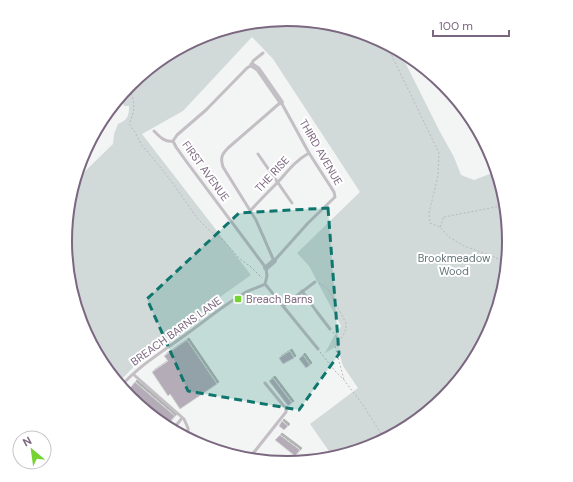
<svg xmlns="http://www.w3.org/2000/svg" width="573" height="482" viewBox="0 0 573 482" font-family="'DM Sans',sans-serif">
<defs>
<filter id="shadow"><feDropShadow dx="2" dy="-2" stdDeviation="0" flood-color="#0004"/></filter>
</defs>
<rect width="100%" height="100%" fill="#f2f5f3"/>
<path fill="#d1dad9" d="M287,19L372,36L402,56L439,130L454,157L461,175L474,180L495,172L508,241L492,326L443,398L371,446L331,454L310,424L358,388L343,366L337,346L325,353L333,338L341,326L309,266L297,253L360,192L273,59L252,37L183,111L142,134L251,275L206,307L147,353L119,382L81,326L65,241L77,179L113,144L114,134L118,124C127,120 129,117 129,106H124L121,97L130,83L202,36Z"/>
<path fill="#b4adb7" stroke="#d4d6d5" filter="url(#shadow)" d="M187,340L217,384L180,409L170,394L168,396L152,372L168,361L164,356Z
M290,351L294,358L283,364L279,358Z
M303,355L310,365L306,368L299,359Z
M273,378L292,403L288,406L269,381Z
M135,382L175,416L168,424L129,398L126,393Z
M282,421L288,426L284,430L279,426Z
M280,435L300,450L295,456L275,440Z"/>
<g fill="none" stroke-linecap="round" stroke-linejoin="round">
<path stroke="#bcb8bd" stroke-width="1" stroke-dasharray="2 2" stroke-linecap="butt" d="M385,45L391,54L439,153L438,176L429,213L430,223L440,227L449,237L464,246L492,256L504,262
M128,86C135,101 136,109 129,124L135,132L141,144L169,178L197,218L208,229L224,241L240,259L251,267L262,278
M444,217L501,206
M440,227L444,216
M319,283L328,289L346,323C347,332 341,339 335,346L344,380
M333,332L339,341
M320,352L335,371L344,380L363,405L384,438"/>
<path stroke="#c4bec5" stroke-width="3" d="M263,53L253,61L252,65L247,68L206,110L177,135L173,141L176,147L186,161L266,268L267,276L265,284
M281,102L309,153L334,192L335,197L308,223L274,261L256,220L223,167C220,158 222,154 228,148Z
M154,131C159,136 165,143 173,141
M258,154L292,203
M251,210C259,201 268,192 277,183C288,171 295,161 309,153
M265,284L318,349
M302,291L317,312L330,329
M283,306L315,282
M133,374L184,419L188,428V437
M121,386C141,364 165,350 188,333C206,320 224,305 243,294C250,289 258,288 265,284
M174,428L182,418
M251,456L286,412V408L283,405L265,383"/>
<path stroke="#c4bec5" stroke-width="5.5" d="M252,65L258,69L281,102
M266,268L274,261"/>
</g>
<path fill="#0f766e" fill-opacity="0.2" stroke="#0f766e" stroke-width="3" stroke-dasharray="8 5" stroke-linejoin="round" d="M328,208L339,354L299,410L188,391L147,299L239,213Z"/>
<rect fill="#76d334" stroke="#fff" stroke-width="1.5" x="234" y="295" width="8" height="8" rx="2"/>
<g text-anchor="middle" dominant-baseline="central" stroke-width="4" stroke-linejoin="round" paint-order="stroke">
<g font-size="11" fill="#7b6780" stroke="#fff">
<text transform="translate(321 152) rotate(60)">THIRD AVENUE</text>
<text transform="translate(206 171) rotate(54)">FIRST AVENUE</text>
<text transform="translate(272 174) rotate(-47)">THE RISE</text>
<text transform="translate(176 331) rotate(-36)">BREACH BARNS LANE</text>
</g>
<g font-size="11" fill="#657578" stroke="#fff">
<text x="454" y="258">Brookmeadow<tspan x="454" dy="13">Wood</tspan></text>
</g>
<g font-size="11" fill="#7b6780" stroke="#fff" text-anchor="start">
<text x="246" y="299">Breach Barns</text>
</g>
</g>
<path d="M0 0H573V482H0ZM72 241a215 215 0 1 1 430 0a215 215 0 1 1-430 0Z" fill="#fff" fill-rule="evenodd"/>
<path fill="none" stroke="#7b6780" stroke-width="2" d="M72 241a215 215 0 1 1 430 0a215 215 0 1 1-430 0Z"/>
<g transform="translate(32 450) rotate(331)"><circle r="19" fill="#ffffff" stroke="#cac2cc"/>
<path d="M0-3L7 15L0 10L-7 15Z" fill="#76d334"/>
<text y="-6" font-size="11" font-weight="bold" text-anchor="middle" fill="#7b6780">N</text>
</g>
<path d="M433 30v6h76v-6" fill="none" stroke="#7b6780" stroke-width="2"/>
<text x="439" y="30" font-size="12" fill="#7b6780" stroke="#ffffff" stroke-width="3" paint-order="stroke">100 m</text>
</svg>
